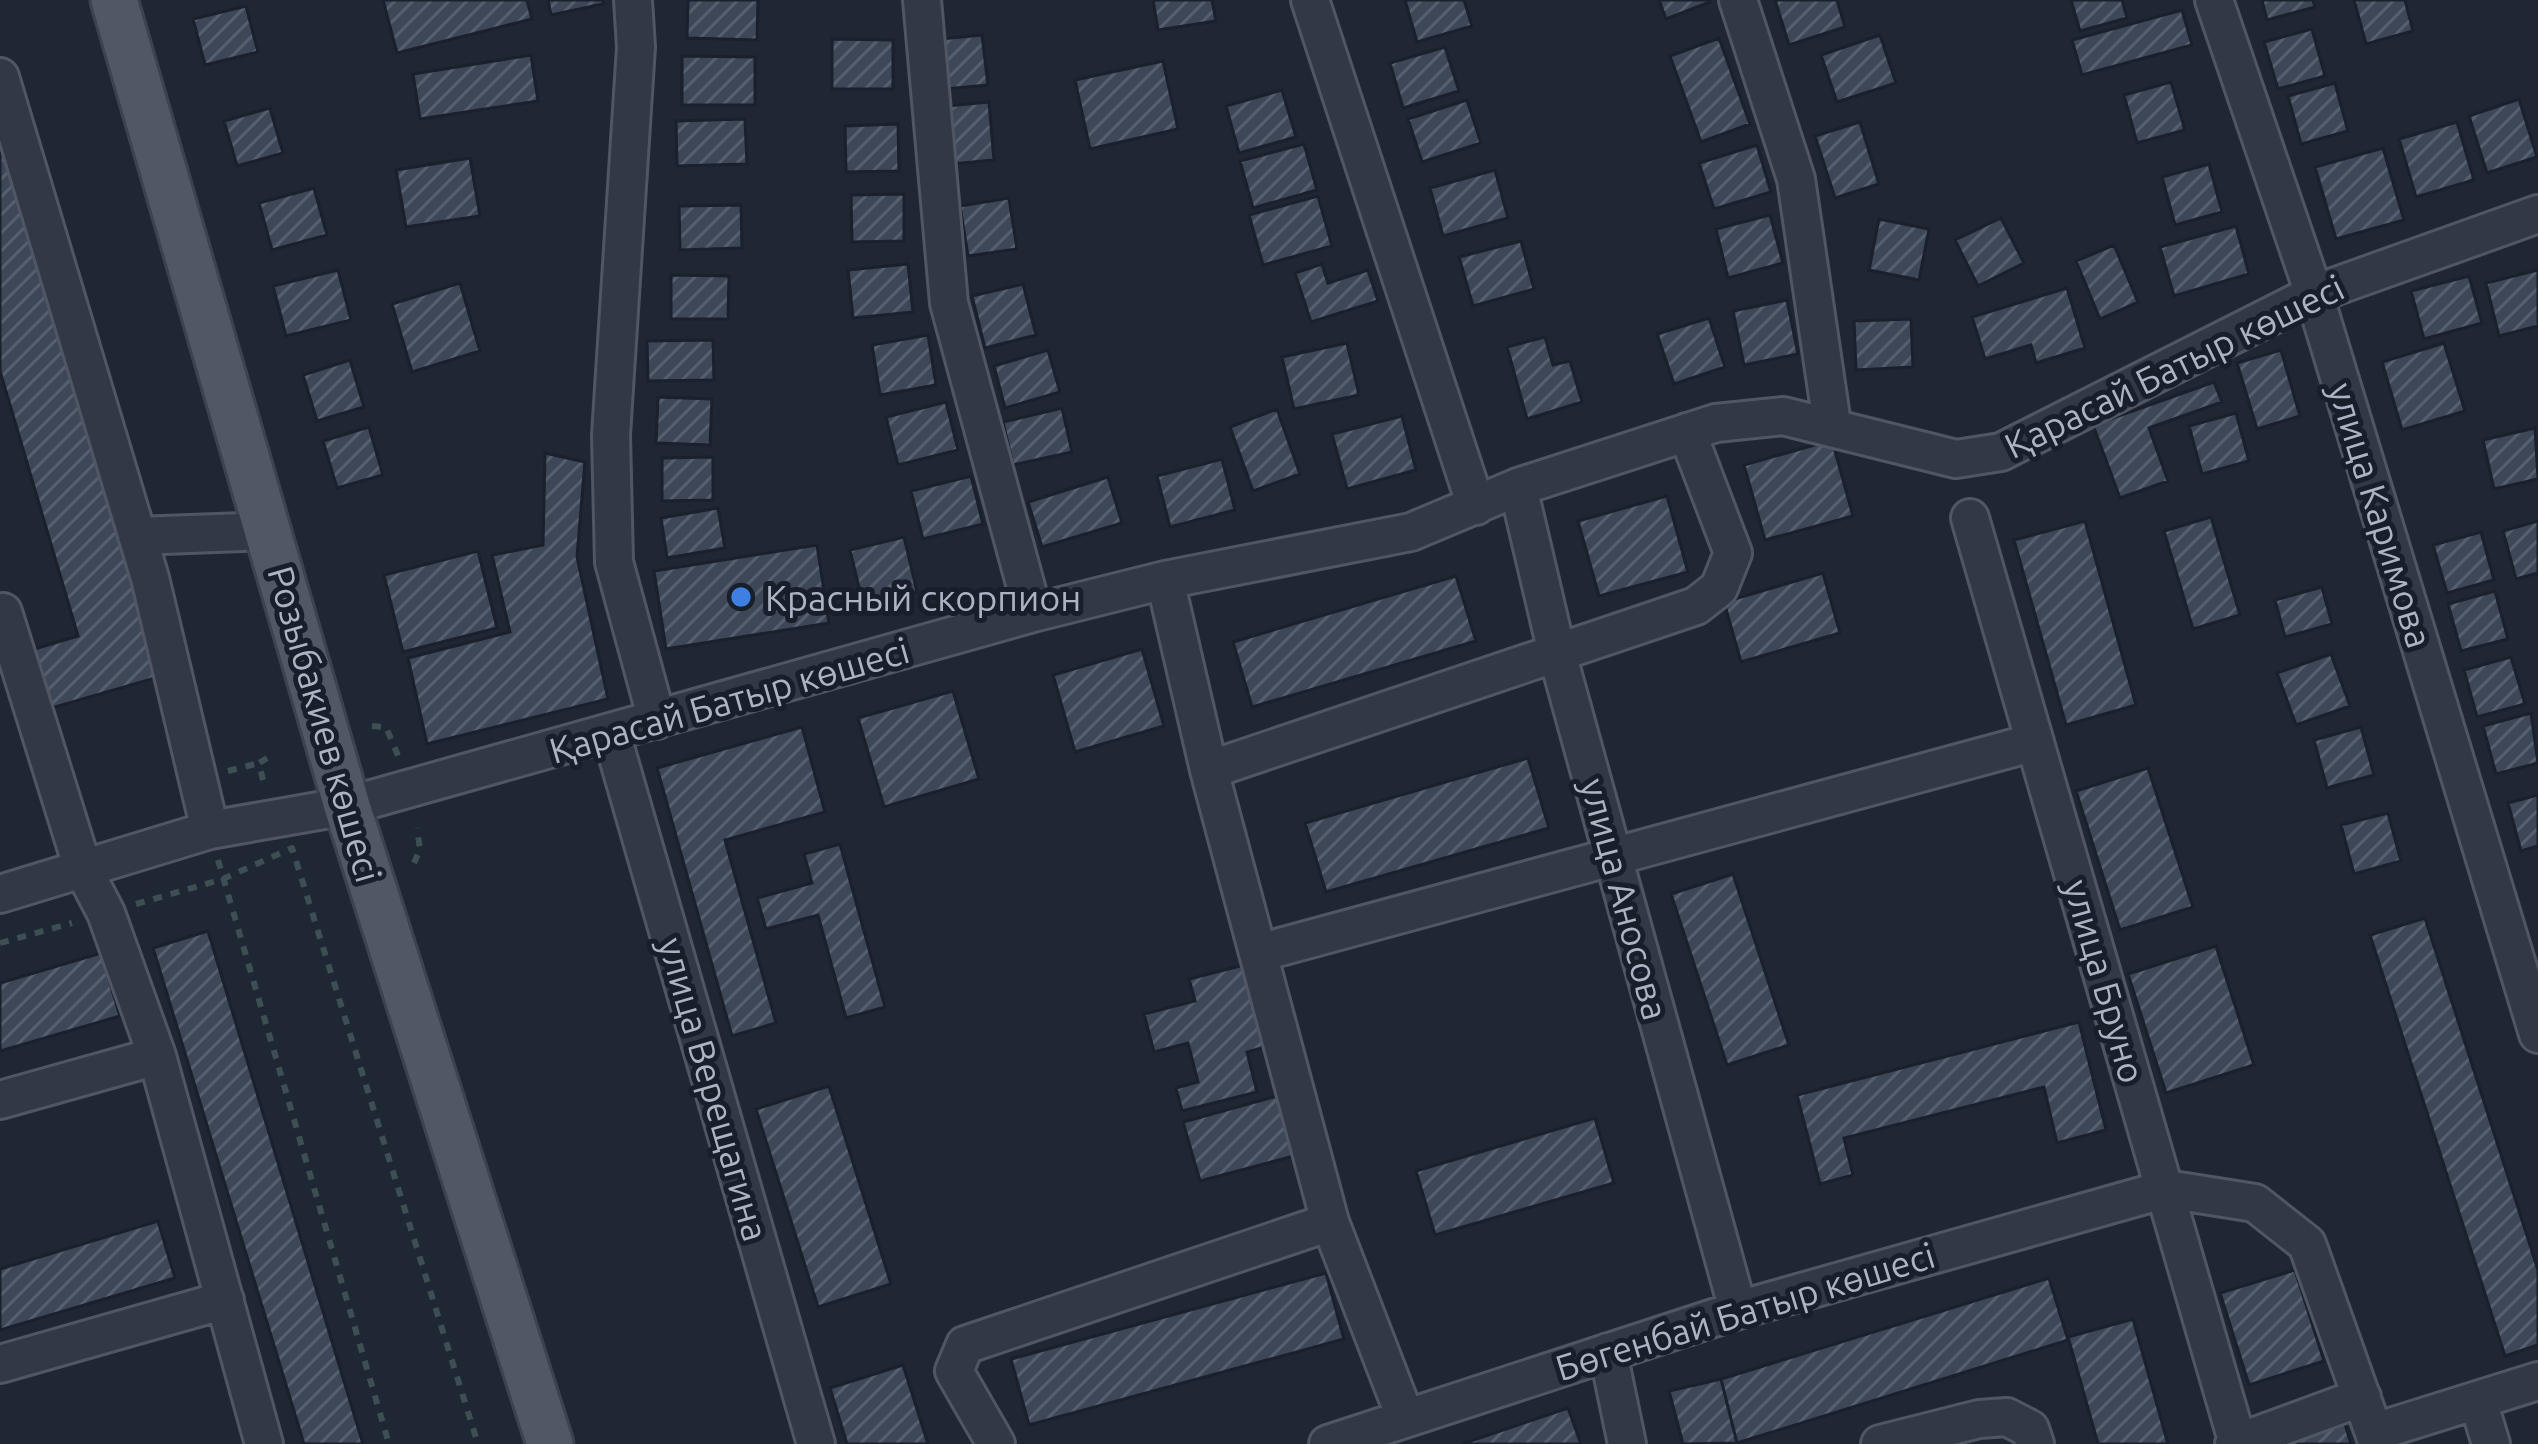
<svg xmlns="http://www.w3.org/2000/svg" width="2538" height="1444" viewBox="0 0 2538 1444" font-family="Ubuntu,sans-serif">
<defs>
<pattern id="building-hatch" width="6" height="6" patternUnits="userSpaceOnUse" patternTransform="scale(3)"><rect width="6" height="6" fill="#3d4758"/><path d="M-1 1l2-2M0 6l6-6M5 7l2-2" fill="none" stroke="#565f6e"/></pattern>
</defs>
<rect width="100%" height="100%" fill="#1f2735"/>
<path fill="url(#building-hatch)" stroke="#1a202c" stroke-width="3" d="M383,0H527L532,19L397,53Z
M548,0H603V4L551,15Z
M688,0H758L757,40L687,38Z
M1153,0H1212L1216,21L1158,30Z
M1405,0H1464L1472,26L1417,42Z
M1659,0H1709L1710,2L1666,19Z
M1775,0H1837L1845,27L1789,45Z
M2071,0H2122L2127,18L2080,31Z
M2262,0H2313L2315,7L2267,20Z
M2354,0H2405L2413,31L2366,44Z
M246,6L258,52L205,65L193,19Z
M2182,10L2192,45L2082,75L2072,40Z
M2312,29L2325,76L2278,89L2264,42Z
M982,35L988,85L945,89L940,39Z
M1880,35L1896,83L1837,102L1821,55Z
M1719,38L1750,124L1701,142L1670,56Z
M832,39L893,40V89H832Z
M1445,47L1459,91L1403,108L1390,63Z
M531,55L538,101L420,119L413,74Z
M682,56L755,57V105H682Z
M1163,61L1178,129L1090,149L1075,80Z
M2171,82L2185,130L2137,143L2124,95Z
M2335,83L2348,131L2301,144L2288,96Z
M1282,90L1296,137L1239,153L1226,106Z
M2519,99L2537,157L2487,173L2469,116Z
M1467,100L1481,143L1422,162L1408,119Z
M989,102L994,160L952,164L947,106Z
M270,108L283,153L237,166L224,121Z
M745,119L747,164L677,166L676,121Z
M1860,122L1879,184L1835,198L1815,136Z
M2457,122L2474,180L2416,197L2399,139Z
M898,124L899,171L846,172L845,126Z
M0,129L162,676L38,712L21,653L78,636L0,371Z
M1304,144L1317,190L1253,208L1240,161Z
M1757,145L1771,192L1714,209L1699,163Z
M2383,148L2404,220L2336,239L2315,167Z
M470,158L480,216L406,227L396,170Z
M2209,164L2222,212L2175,225L2162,177Z
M1495,170L1508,218L1443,236L1430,188Z
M314,188L327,235L272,250L259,203Z
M904,194V241L852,242L851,195Z
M1318,196L1332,246L1263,265L1249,215Z
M1009,198L1017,249L968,256L960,206Z
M741,205L742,248L680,250L679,206Z
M1770,215L1783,263L1728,278L1716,229Z
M2001,218L2024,263L1978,286L1955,240Z
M1879,219L1929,229L1919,280L1869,270Z
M2236,226L2249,274L2174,296L2160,247Z
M1521,241L1534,289L1473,306L1459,257Z
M2114,245L2138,302L2100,319L2076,261Z
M908,264L913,312L853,318L848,270Z
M1322,264L1328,283L1368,270L1378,301L1311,322L1295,273Z
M338,270L351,320L286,336L273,286Z
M2538,270V326L2499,336L2486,283Z
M671,275L729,276L728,319H671Z
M2469,276L2482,323L2424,339L2411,291Z
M460,283L480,351L412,372L392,304Z
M1023,284L1036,335L985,348L972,296Z
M2067,288L2085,348L2036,363L2031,345L1985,359L1972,317Z
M1787,300L1798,354L1744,365L1733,311Z
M1709,318L1725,367L1674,384L1657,334Z
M1911,319L1913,367L1856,370L1854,321Z
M928,335L936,385L880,395L872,345Z
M1545,337L1553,365L1570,361L1582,402L1527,419L1507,347Z
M713,340L714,380L648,381L647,341Z
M1347,343L1359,395L1294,409L1282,357Z
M2444,343L2465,411L2402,430L2382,362Z
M1048,350L1060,392L1005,408L994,366Z
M2281,350L2300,416L2257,429L2237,363Z
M350,360L364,407L317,421L303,375Z
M2214,382L2222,402L2149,428L2168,481L2120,498L2093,425Z
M658,397L712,399L710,445L656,443Z
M946,402L958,450L898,465L886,417Z
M1062,408L1072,452L1013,465L1003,422Z
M1277,409L1300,474L1253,491L1230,427Z
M2236,413L2249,461L2202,474L2189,426Z
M1402,416L1416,470L1347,489L1332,434Z
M369,427L383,475L337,488L323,441Z
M2535,428L2538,479L2494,489L2483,440Z
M1832,440L1853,516L1765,540L1744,465Z
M545,453L585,462L577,557L608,699L427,744L408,658L510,632L492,555L543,545Z
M713,457V500L662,501V458Z
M1222,459L1235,510L1170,527L1157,476Z
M971,476L983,524L923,539L911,491Z
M1108,477L1122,523L1042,547L1028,502Z
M1667,496L1688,572L1599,596L1578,521Z
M718,508L725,548L667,558L661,518Z
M2211,517L2240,615L2193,629L2164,531Z
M2085,521L2136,705L2066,725L2014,540Z
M2538,521V573L2516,579L2503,531Z
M2481,532L2494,580L2447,593L2433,545Z
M904,537L917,592L863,604L850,550Z
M817,545L829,623L666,649L654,571Z
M478,551L497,628L403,652L384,575Z
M1823,573L1840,633L1741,662L1724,602Z
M1456,576L1476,641L1252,707L1233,642Z
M2322,587L2332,624L2285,637L2275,600Z
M2495,591L2508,639L2461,651L2448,604Z
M1142,649L1164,726L1075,752L1053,675Z
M2331,654L2350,706L2296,725L2277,673Z
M2511,657L2525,704L2477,717L2464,670Z
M953,691L979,779L884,807L858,718Z
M2531,713L2538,763L2496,774L2483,726Z
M802,727L825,812L725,840L776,1023L732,1036L657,768Z
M2361,727L2374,775L2327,788L2314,740Z
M1528,758L1549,828L1326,892L1305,823Z
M2148,768L2193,907L2120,930L2076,791Z
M2538,795V846L2521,851L2508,803Z
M2388,813L2401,861L2354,874L2341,825Z
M840,844L885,1007L846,1018L818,915L766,929L757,898L812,883L804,854Z
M1733,874L1789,1045L1727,1065L1671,894Z
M2425,918L2538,1270V1345L2505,1356L2370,935Z
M208,931L363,1444H304L153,948Z
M2216,946L2254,1065L2166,1093L2128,974Z
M101,953L120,1016L0,1051V983Z
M1248,964L1269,1046L1247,1052L1257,1092L1182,1111L1176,1088L1198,1082L1188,1043L1154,1052L1144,1014L1195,1001L1189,979Z
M2079,1022L2106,1130L2057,1143L2044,1087L1844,1138L1853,1175L1820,1184L1797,1095Z
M829,1086L891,1284L818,1307L756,1109Z
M1277,1096L1294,1156L1200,1181L1183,1122Z
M1595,1118L1614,1183L1435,1235L1416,1171Z
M158,1221L175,1278L0,1330V1269Z
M2295,1270L2324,1361L2249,1385L2220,1293Z
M1326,1273L1344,1339L1029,1425L1011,1359Z
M2049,1278L2068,1340L1737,1443L1721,1379Z
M2133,1319L2168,1444H2098L2068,1337Z
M903,1365L928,1444H847L830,1388Z
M1721,1379L1737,1443L1683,1444L1669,1391Z
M1568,1408L1581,1444H1462Z
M2342,1414L2351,1444H2277Z"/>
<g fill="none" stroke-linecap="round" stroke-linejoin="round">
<g stroke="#505664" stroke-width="42">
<path id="minor" d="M633,0L636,47L611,435L614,562L657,720
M922,0L949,303L1033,613
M1310,0L1476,506
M1738,0L1796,179L1832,424
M2214,0L2314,294L2538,1034
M0,77L150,578L210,830
M1518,487L1557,653L1738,1310
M1970,518L2238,1444
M137,536L268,531
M1165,580L1209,770L1330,1222L1405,1417
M3,612L83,869L106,913L157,1056
M611,733L816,1444
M1209,770L1696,606L1719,588L1733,553L1687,432
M0,894L210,830L347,806L1033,613L1165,580L1411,532L1518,487L1716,423L1783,416L1956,459L2001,452L2314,294L2538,214
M1262,952L2035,742
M0,1100L157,1056L264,1444
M1608,1352L1627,1444
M0,1364L225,1300
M2478,1401L2491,1444
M2375,1432L2538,1381
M996,1444L954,1371L965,1345L1330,1222
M1328,1444L1738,1310L2166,1189L2255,1203L2307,1244L2378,1444
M1880,1444L1979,1419L2007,1417L2030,1429L2035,1444
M2234,1444L2362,1397"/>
</g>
<g stroke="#3c424f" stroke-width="51">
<path id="major" d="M114,0L347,806L550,1444"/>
</g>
<path stroke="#3e4f54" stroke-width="6" stroke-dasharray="9 9" stroke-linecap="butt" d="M372,726L386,727L399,758
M228,771L259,763
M263,780L259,763L269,757
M218,860L389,1444
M414,863L420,849L417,828
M136,904L223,879L292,848L478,1444
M0,943L72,923"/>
<use href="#minor" stroke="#323946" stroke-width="36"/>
<use href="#major" stroke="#505866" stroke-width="45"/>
</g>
<circle fill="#3f7fe0" stroke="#181e2a" stroke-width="4.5" cx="741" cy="597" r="12"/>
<g text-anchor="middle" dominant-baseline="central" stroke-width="10" stroke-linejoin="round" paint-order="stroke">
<g font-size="36" fill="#acb3c3" stroke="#181e2a">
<text transform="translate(2174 366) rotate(-26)">Қарасай Батыр көшесі</text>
<text transform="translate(2381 515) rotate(73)">улица Каримова</text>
<text transform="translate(729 700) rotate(-16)">Қарасай Батыр көшесі</text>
<text transform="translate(325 724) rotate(74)">Розыбакиев көшесі</text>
<text transform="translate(1625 899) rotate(75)">улица Аносова</text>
<text transform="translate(2105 981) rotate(74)">улица Бруно</text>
<text transform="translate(714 1089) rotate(74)">улица Верещагина</text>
<text transform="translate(1745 1311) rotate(-17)">Бөгенбай Батыр көшесі</text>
</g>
<g font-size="36" fill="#acb3c3" stroke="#181e2a" text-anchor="start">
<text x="765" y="597">Красный скорпион</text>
</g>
</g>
</svg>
